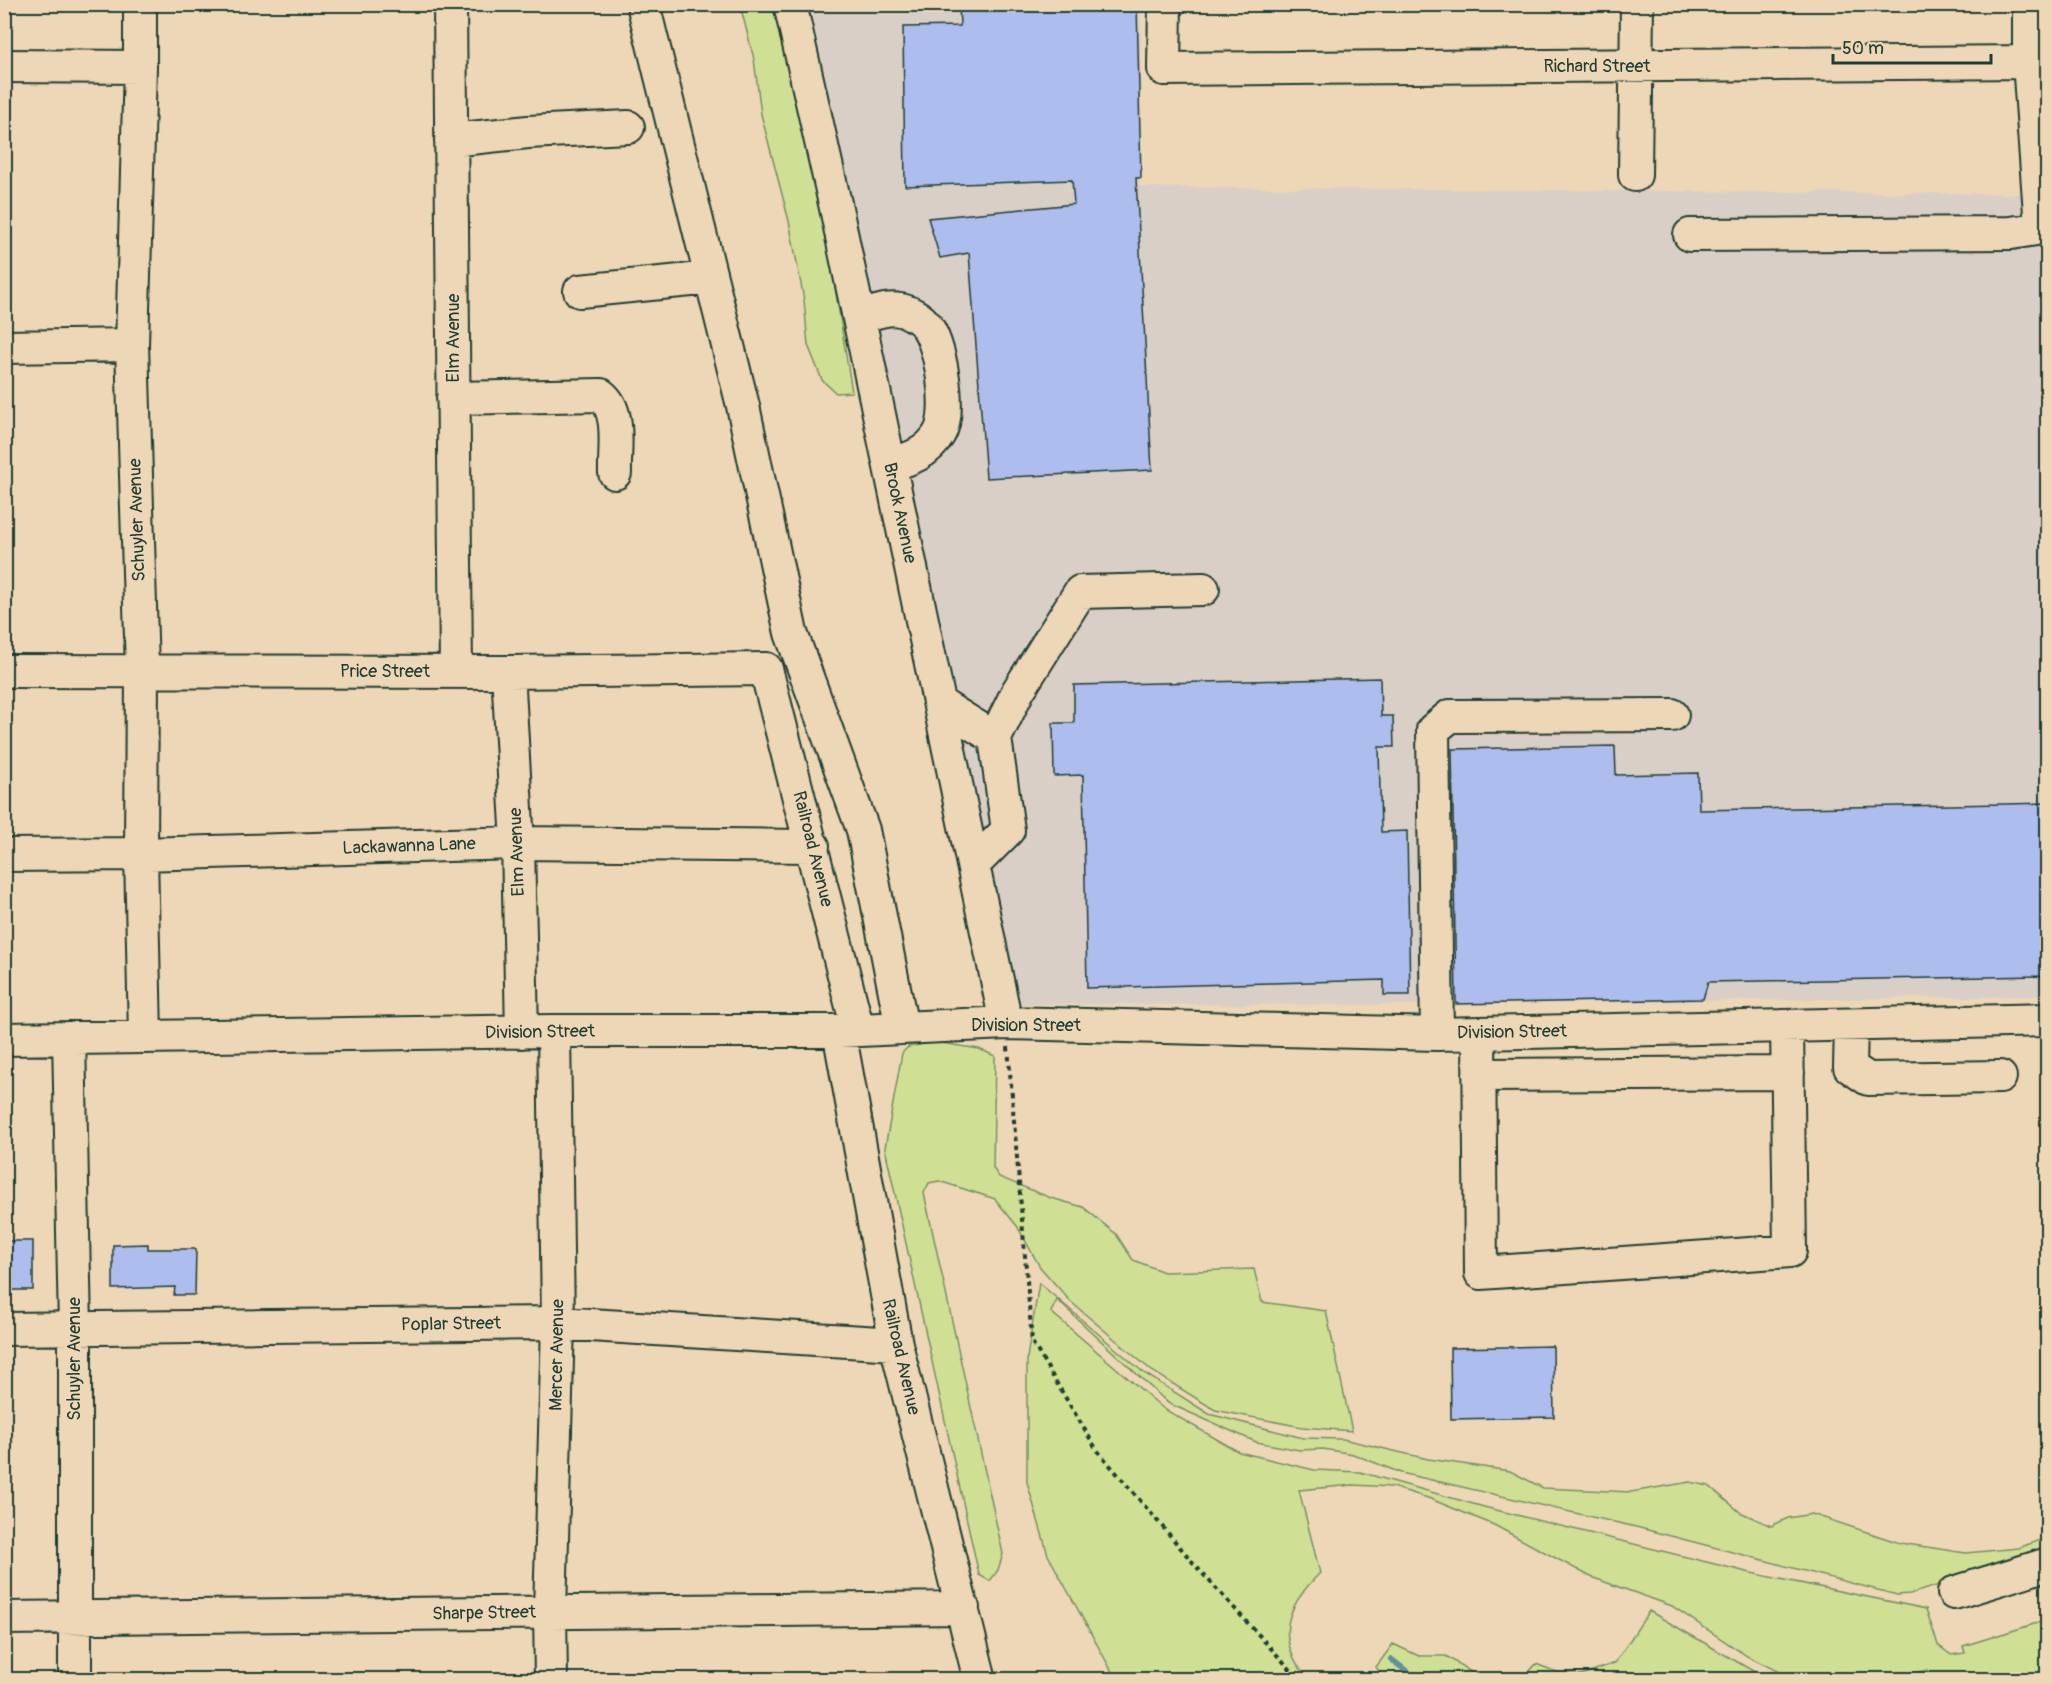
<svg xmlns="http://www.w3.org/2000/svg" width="2052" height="1684" viewBox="0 0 2052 1684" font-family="Pangolin,sans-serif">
<rect width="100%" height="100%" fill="#eed7b6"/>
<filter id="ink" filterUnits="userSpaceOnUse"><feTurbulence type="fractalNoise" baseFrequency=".0167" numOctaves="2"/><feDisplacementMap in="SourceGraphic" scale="12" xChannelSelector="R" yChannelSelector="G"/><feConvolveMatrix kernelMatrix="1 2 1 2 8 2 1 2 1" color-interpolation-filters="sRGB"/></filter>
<g filter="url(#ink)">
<path fill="#dacfc6" d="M805,5H1141L1140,187L2047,194V996L1419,1005L1018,1004Z"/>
<path fill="#cfe094" stroke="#778e64" stroke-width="1.5" d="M2047,4L2048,191L2043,5Z
M740,5H780L826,231L852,392L836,393L822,380L808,345L804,300L789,221L761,114L754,59Z
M935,1042L979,1049L995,1056L993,1168L999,1177L1051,1198L1083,1207L1116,1234L1133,1260L1164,1272L1254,1269L1262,1302L1326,1311L1352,1431L1302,1427L1215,1410L1152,1371L1071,1302L1040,1267L1017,1226L995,1199L939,1181L929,1183L924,1193L1003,1554L998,1570L990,1581L979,1575L885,1148L902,1053L908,1047Z
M1039,1283L1144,1373L1209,1414L1303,1438L1343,1439L1428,1459L1510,1471L1543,1488L1631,1492L1690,1482L1709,1486L1740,1512L1771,1526L1788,1518L1812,1514L1900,1543L1966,1553L2019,1548L2047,1537V1552L1910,1594L1897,1595L1636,1527L1401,1473L1353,1454L1323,1449L1299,1450L1256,1442L1168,1403L1057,1300L1051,1312L1164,1409L1239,1452L1314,1470L1360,1472L1484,1507L1751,1573L1926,1609L1938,1645L1951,1655L1965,1653L1963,1646L2047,1620V1679H1928L1927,1670L1892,1679H1793L1747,1656L1672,1606L1591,1577L1494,1525L1428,1498L1392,1487L1353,1485L1299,1490L1320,1573C1285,1607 1274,1639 1308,1679H1116L1048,1555L1027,1482V1358Z
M1649,1611L1767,1679H1523L1536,1664L1559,1673L1581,1675L1615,1663Z
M1393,1644L1419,1656H1446L1482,1679H1384L1376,1667Z"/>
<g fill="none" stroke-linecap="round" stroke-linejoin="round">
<path stroke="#6190a3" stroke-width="6" d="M1391,1659L1418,1680"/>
</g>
<path fill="#adbded" stroke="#1f3d34" stroke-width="1.5" d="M959,4H1137L1141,178H1136L1152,470L986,478L969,253L940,258L928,218L1074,204L1072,180L905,186L903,27L960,26Z
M1380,678L1381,716H1393L1394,747H1379L1381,832L1407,831L1410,995H1384V980L1087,988L1083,775L1054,776L1053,723H1074V685Z
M1615,746L1616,775L1698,773L1699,810L2048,803V976L1708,982L1703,999L1456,1004L1452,749Z
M5,1241H33V1290H5Z
M148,1244V1249H196L195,1295H174L175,1287L113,1289V1245Z
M1553,1346L1554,1417L1451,1419L1450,1348Z"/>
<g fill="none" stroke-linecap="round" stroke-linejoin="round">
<g stroke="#1f3d34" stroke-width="36">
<path id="minor" d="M140,4V67L132,345L142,670L141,854L145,1036
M450,4L456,672
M643,4L743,406L791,633L863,830L902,1028
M790,4L836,208L1006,1023
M1165,4L1164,69L2029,62
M2029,4V62L2041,227
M4,66L140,67
M451,140L528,132L628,127
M1635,175L1637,4
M1690,235L2011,233L2048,227
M580,291L711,278
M859,317C872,314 886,307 900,310C908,311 919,317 924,323C941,340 952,413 939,434C928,453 910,459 890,465
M4,347L132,345
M453,398L601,395C622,411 614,450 615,473
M4,671L508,672L766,669L858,1030
M508,672L518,843L522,1032
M940,704L995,738L1018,691L1080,592L1203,589
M4,855L141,854L518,843L813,846
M973,865L1008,830L995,738
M1851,1025L1850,1067L1868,1079L2000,1077
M839,1031L896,1344L980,1680
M1479,1033L1481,1273L1790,1251L1787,1026
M1437,1034L1433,730L1450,716L1672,715
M69,1038L75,1328V1680
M4,1039L554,1031H839L1006,1023L1437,1034L2048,1020
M1479,1075L1788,1073
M4,1329L558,1323L896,1344
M1954,1593L2048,1564
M4,1618L963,1608
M551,1680L550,1612L558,1323L554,1031"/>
</g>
<path stroke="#1f3d34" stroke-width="4" stroke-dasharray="4.5 4.5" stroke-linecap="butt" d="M1008,1047L1032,1342L1097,1450L1202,1573L1300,1680"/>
<use href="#minor" stroke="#eed7b6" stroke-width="32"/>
</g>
</g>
<g text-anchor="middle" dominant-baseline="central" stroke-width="6" stroke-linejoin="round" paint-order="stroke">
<g font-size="18" fill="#1f3d34" stroke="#eed7b6">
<text x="1597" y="66">Richard Street</text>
<text transform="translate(453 338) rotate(-90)">Elm Avenue</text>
<text transform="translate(900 513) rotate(78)">Brook Avenue</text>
<text transform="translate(137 520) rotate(-92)">Schuyler Avenue</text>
<text x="385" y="671">Price Street</text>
<text transform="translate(409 846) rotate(-2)">Lackawanna Lane</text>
<text transform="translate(813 849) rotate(76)">Railroad Avenue</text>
<text transform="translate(517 852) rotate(-92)">Elm Avenue</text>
<text x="1026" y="1025">Division Street</text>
<text transform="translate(540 1032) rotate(-1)">Division Street</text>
<text transform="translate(1512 1032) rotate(-1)">Division Street</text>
<text transform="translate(451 1324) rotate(-1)">Poplar Street</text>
<text transform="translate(557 1355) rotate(-89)">Mercer Avenue</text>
<text transform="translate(901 1357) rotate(77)">Railroad Avenue</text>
<text transform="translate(74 1359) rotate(-90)">Schuyler Avenue</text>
<text transform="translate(484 1613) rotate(-1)">Sharpe Street</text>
</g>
</g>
<rect width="2052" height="1684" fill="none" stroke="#eed7b6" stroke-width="24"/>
<rect x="12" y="12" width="2028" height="1660" fill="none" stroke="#1f3d34" stroke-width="2" filter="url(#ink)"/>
<path d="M1833 54v9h158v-9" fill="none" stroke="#1f3d34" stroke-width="3"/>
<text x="1842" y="54" font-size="18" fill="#1f3d34" stroke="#eed7b6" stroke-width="4.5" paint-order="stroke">50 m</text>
</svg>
